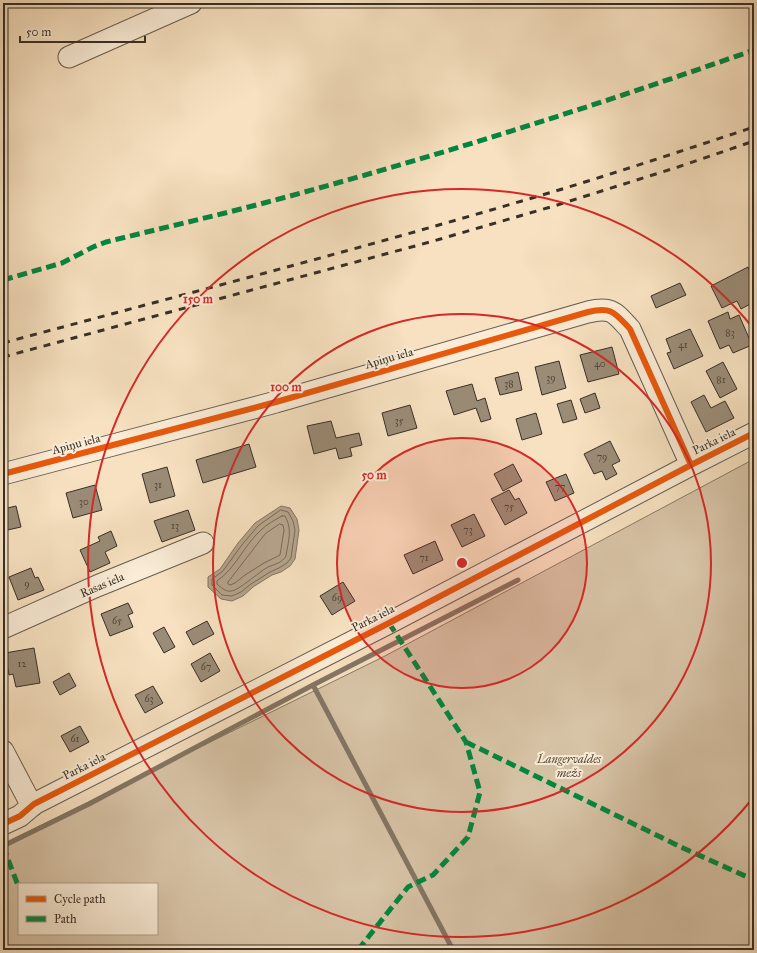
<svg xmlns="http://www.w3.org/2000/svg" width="757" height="953" viewBox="0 0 757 953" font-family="'IM FELL Great Primer',serif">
<rect width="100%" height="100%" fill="#f7e1c0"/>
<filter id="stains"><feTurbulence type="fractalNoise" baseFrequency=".005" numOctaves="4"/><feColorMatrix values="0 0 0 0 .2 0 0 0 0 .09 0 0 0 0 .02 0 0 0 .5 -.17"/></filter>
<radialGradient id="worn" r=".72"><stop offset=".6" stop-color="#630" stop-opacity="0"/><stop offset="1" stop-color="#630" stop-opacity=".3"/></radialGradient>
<path fill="#d7c3a6" stroke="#887966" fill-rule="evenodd" d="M754,459V950H3V844L383,657ZM19,884H157V934H19Z"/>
<path fill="#b6a48c" stroke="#847564" d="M281,506L290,508L297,519L299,530L295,559L290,566L281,572L272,575L253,587L243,596L232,601L221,599L208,587V577L220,569L238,543L255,523Z"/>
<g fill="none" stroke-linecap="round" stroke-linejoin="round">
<path stroke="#776a5a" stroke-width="1" d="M281,510L288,512L293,521L295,530L291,558L287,563L279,568L270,572L251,584L241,592L232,596L222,595L212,585V579L223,571L241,546L258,526Z
M282,516H285C293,530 288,541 286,556C282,563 275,564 268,567C259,572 238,591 231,591C225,592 221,587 217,584V581C236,568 244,545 261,530C267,524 275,520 282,516Z
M280,524L283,525L284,530L280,555L264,563L245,575L235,583L230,585L228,584V582L265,534Z"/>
<path stroke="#847564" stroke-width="5" d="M313,685L453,950
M3,846L89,804L313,685L518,580"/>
</g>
<path fill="#9b8c77" stroke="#382f27" d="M748,267L754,280V302L741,309L737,301L722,308L711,286Z
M680,283L686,295L656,308L651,296Z
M728,312L730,319L739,315L752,345L733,353L729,345L720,349L708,321Z
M690,329L703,356L674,369L667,353L671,352L666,339Z
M612,347L619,374L588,382L580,355Z
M559,361L566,388L542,395L535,367Z
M723,362L737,389L720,398L706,371Z
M518,372L522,390L500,395L495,378Z
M472,384L477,401L485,398L491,419L481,422L476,408L454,415L446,391Z
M595,393L600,408L585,413L580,399Z
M704,395L711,408L725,401L734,418L706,432L691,402Z
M571,400L577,419L563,423L557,404Z
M410,405L417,428L388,436L382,413Z
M536,413L542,434L522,440L516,419Z
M331,421L336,438L359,433L362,445L350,448L352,456L339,459L336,448L314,454L307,426Z
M610,441L620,461L612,465L617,474L606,480L602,471L594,474L584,454Z
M249,444L256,467L203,483L196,460Z
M513,464L522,481L503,491L494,474Z
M167,467L175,496L150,503L142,474Z
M566,474L574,493L555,501L546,482Z
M95,485L102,510L73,518L66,493Z
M509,490L515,500L519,498L527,513L505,525L491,499Z
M16,506L21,527L3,531V509Z
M188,510L195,530L162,542L154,521Z
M474,514L485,536L462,547L451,525Z
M111,531L117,546L105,552L110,563L90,572L80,550L100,541L98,537Z
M435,541L443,560L413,574L404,555Z
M31,568L35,578L38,577L44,590L18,600L9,577Z
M343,582L355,601L332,615L320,596Z
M128,603L133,613L128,615L133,627L110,636L101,614Z
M207,621L214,634L193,645L186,632Z
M164,627L175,647L164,653L153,633Z
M34,648L40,683L16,687L13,674L9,675L5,653Z
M210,653L220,671L201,682L191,664Z
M69,673L76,686L60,695L53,682Z
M153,686L163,703L145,713L135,695Z
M80,726L89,742L70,752L61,736Z"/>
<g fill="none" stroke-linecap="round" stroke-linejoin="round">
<g stroke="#685c4d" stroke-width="23">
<path id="minor" d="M69,57L191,3
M3,474L276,402L588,312C612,306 615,313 630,329L691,465
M3,628L97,586L203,543
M3,751L32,806
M3,824L20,816L34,804L389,623L691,465L754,433"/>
</g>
<use href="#minor" stroke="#faecd6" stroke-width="21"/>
<path stroke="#382f27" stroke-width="3" stroke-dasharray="7 7" stroke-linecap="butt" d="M3,343C174,297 345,253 515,203C595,180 675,153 754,127
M3,357L430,242L554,206L678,167L754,141"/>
<path stroke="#00873e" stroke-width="5" stroke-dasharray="10 5" stroke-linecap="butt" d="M3,280L62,263L93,247L106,242C158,229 211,217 264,203C429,159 592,107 754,50
M466,742L683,848L754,880
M3,846L19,888
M358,950L408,887L433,875L468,837L480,792L466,742L389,623"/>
<g stroke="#faecd6" stroke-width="8">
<path id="cycleway" d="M3,474L276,402L588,312C612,306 615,313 630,329L691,465
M3,824L20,816L34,804L389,623L691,465L754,433"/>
</g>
<use href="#cycleway" stroke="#e8590c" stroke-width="6"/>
</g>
<circle cx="462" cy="563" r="125" fill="#d62828" fill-opacity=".12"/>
<g fill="none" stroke="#d62828" stroke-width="2">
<circle cx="462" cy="563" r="125"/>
<circle cx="462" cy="563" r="249"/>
<path d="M753 798A374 374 0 1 1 753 328"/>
</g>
<g text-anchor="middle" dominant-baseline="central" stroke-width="4" stroke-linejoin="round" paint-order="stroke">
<g font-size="10" fill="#51463b">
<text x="730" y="333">83</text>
<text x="683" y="345">41</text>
<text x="600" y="364">40</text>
<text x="551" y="378">39</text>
<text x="721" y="380">81</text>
<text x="509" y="384">38</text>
<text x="399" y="421">35</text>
<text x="602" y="457">79</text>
<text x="158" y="485">31</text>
<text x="560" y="487">77</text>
<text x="84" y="502">30</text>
<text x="509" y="507">75</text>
<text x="175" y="526">13</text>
<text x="468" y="530">73</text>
<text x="424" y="558">71</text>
<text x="27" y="584">9</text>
<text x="337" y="598">69</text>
<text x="117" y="621">65</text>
<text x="22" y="664">12</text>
<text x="206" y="667">67</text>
<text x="149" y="699">63</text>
<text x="75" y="739">61</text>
</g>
<g font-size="12" fill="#382f27" stroke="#faecd6">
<text transform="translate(389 358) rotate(-16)">Apiņu iela</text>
<text transform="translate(714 441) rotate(-26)">Parka iela</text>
<text transform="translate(76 444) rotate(-15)">Apiņu iela</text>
<text transform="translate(102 585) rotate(-23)">Rasas iela</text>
<text transform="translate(373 618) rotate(-27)">Parka iela</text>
<text transform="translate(84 766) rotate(-27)">Parka iela</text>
</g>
<g font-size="12" font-style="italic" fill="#584d40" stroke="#faecd6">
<text x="569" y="759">Langervaldes<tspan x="569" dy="14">mežs</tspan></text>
</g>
</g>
<circle cx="462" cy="563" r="6" fill="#d62828" stroke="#faecd6" stroke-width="2"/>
<g font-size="12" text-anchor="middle" font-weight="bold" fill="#d62828" stroke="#faecd6" stroke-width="4" stroke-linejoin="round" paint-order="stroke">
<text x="198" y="303">150 m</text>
<text x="286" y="391">100 m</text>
<text x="374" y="479">50 m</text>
</g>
<rect width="757" height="953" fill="none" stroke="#f7e1c0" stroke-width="16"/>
<rect x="4" y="4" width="749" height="945" fill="none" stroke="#382f27" stroke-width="2"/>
<rect x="8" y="8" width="741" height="937" fill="none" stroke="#382f27"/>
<rect x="18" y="883" width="140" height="52" fill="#faecd6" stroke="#aca090"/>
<rect x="26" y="896" width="20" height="6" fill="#e8590c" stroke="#aca090"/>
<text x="54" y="903" font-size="12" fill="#382f27">Cycle path</text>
<rect x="26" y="916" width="20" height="6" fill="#00873e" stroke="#aca090"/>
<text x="54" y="923" font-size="12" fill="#382f27">Path</text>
<path d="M20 36v6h125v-6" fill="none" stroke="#382f27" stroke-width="2"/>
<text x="26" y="36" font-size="12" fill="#382f27" stroke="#faecd6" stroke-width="3" paint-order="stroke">50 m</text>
<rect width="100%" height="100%" filter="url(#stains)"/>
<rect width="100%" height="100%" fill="url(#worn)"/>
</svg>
